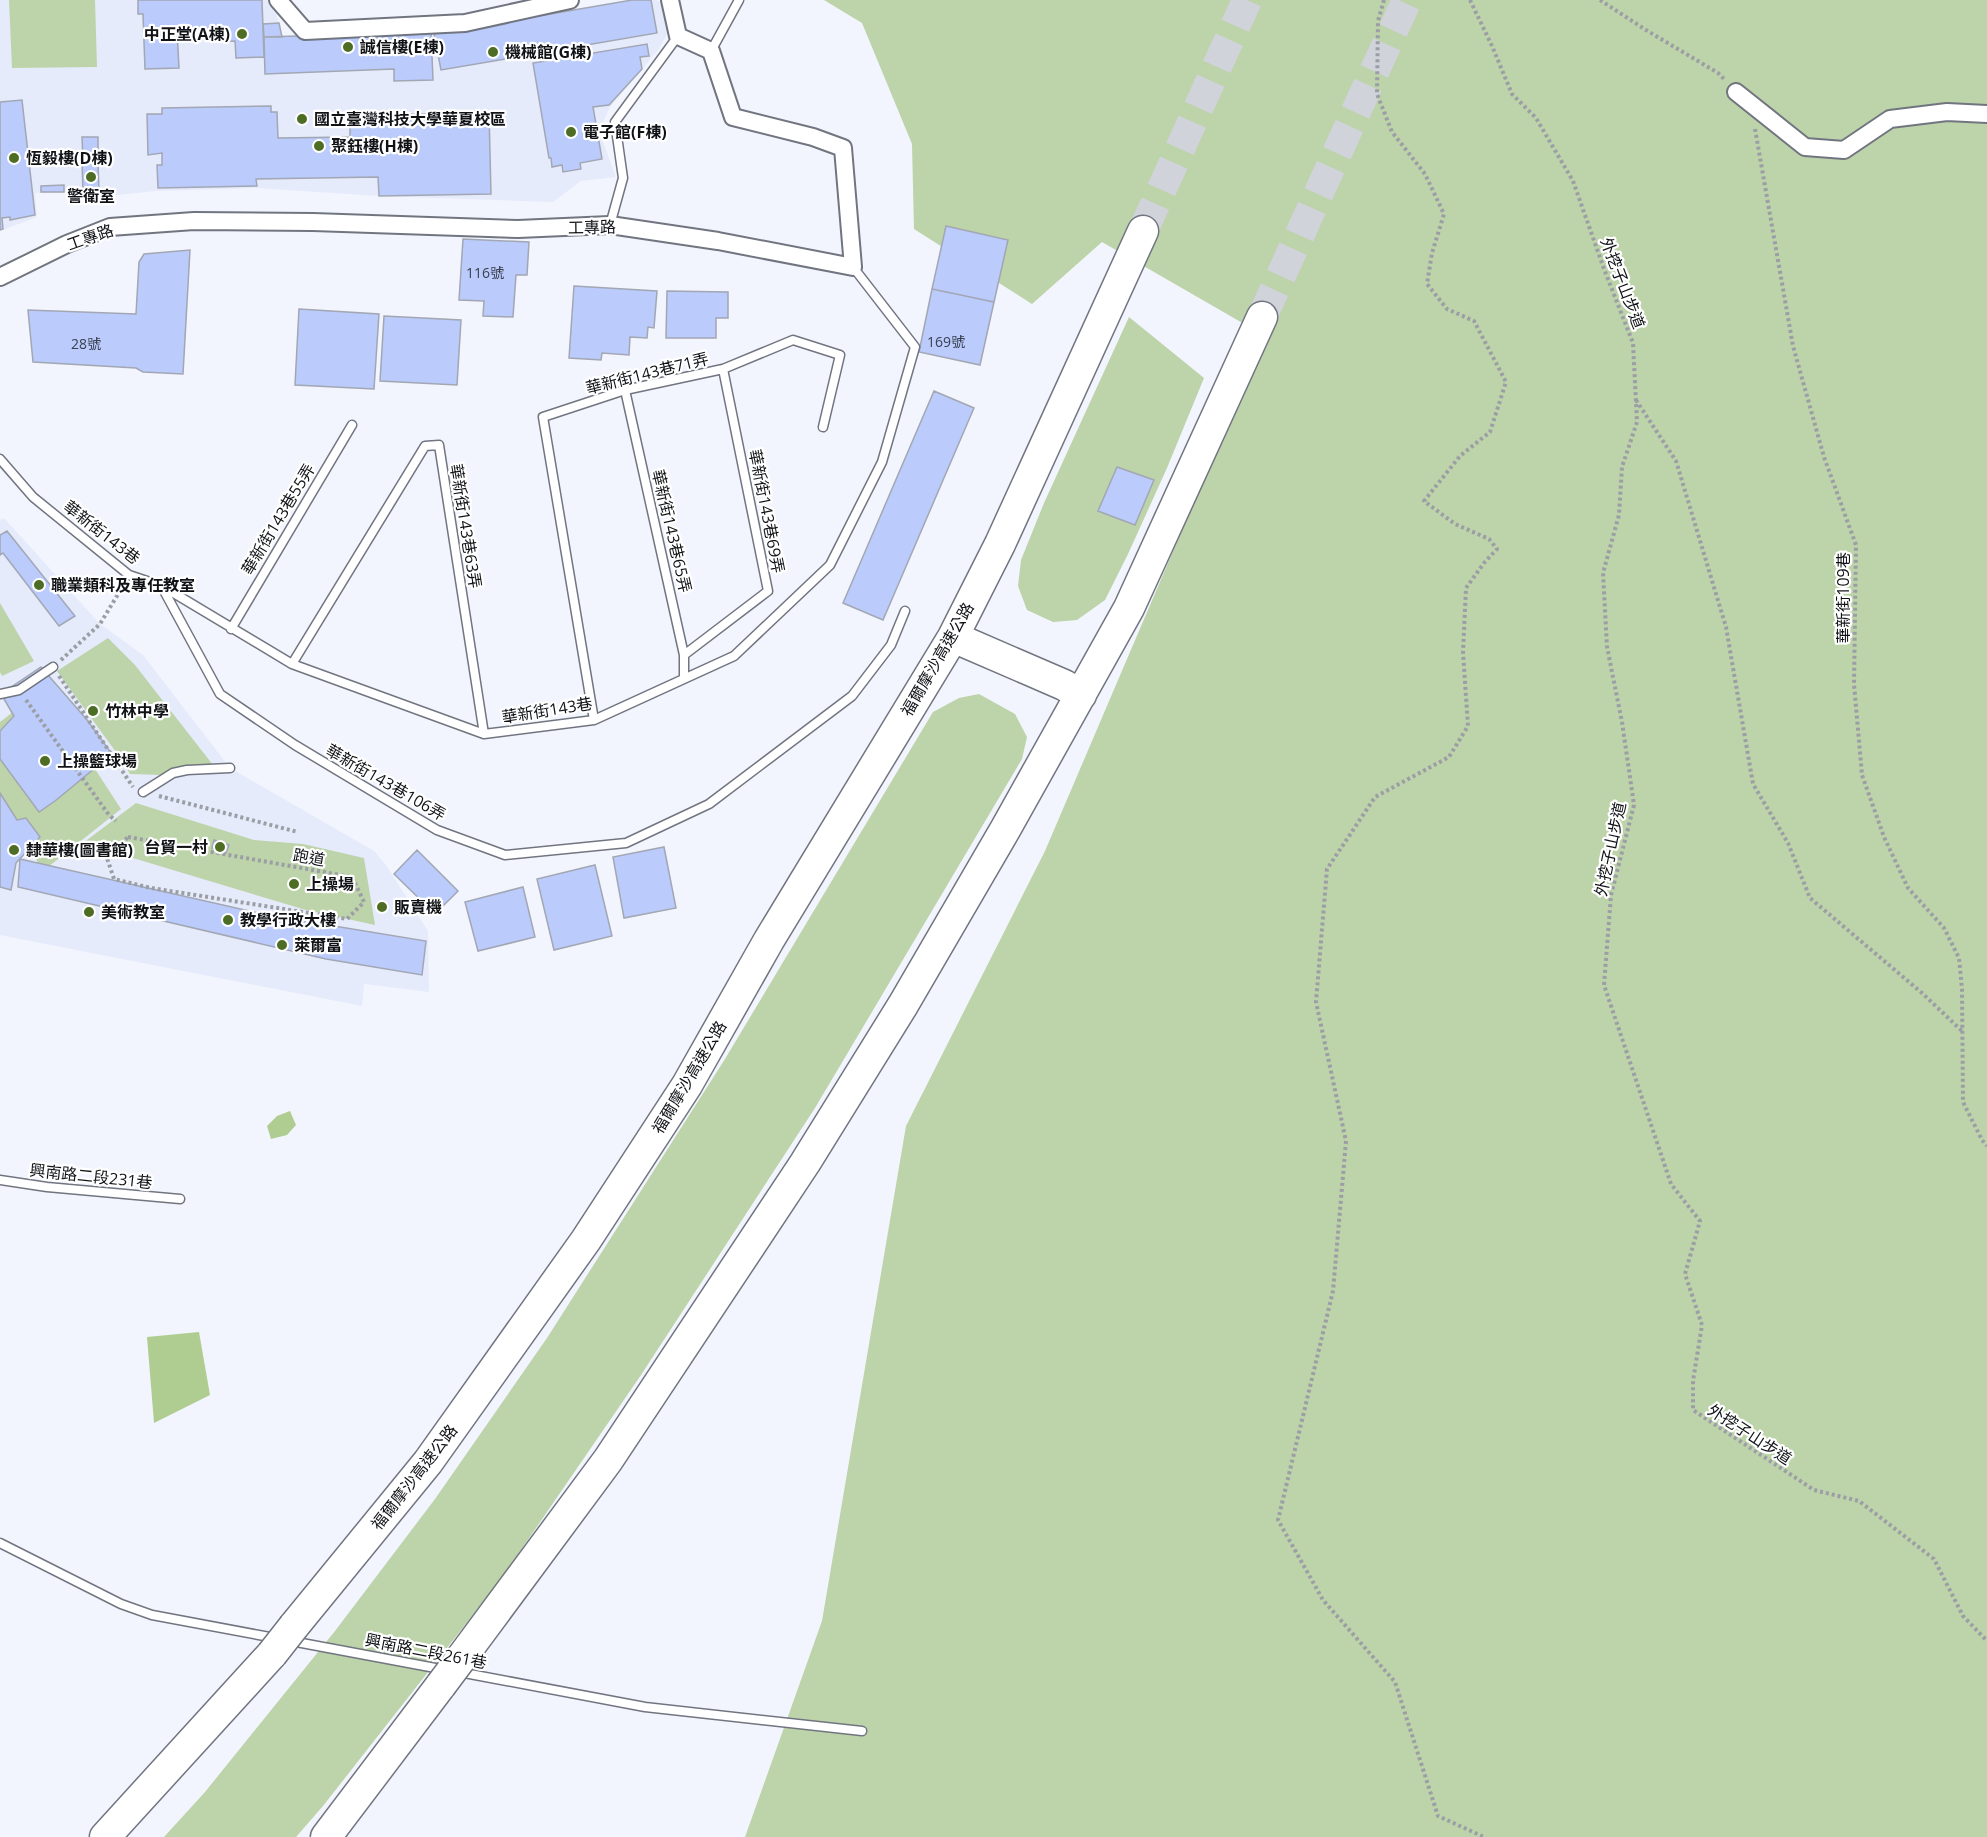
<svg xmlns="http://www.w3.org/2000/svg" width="1987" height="1837" viewBox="0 0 1987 1837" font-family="'Open Sans','Noto Sans TC',sans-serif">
<rect width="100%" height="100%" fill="#f2f5fd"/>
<path fill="#e5ebfb" d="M0,0H267L275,10L283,37L451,31L632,0H656L664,4L668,26L667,34L659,49L610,107L599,131L616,177L581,181L553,202L379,196L256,188L156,191L97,197V191L35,193L37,217L0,231Z
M4,518L100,624L143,655L230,768L374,851L386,865L428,931L429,992L364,984L362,1006L0,935V520Z"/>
<path fill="#bdd3a9" d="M9,0H95L97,67L12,68Z
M824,0H1987V1837H745L822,1621L906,1126L1045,851L1265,336L1102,242L1032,304L914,229L912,144L862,23Z
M1129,317L1204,378L1167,468L1128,554L1105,600L1077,620L1053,622L1027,610L1018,586L1021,560L1044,503Z
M0,603L34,661L2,676L0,672Z
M108,638L135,665L213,765L162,775L130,774L121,759L57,671Z
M43,689L121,809L43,871L0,800V722Z
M979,694L1015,714L1027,737L1022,759L815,1108L641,1375L501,1579L323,1806L296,1837H164L205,1792L335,1631L435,1499L547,1338L725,1059L933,712L959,698Z
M136,803L254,840L303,844L364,858L375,925L306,910L83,843Z"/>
<path fill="#afcd90" d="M290,1111L296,1125L287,1135L271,1139L267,1126L277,1116Z
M199,1332L210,1395L154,1423L147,1337Z"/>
<path fill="#bacbfc" stroke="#a2a7b3" stroke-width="1.5" d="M138,0H262L264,57L236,58L235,41L222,42L221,29L177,30L179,68L145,69L143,14H138Z
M632,0H651L657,33L441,70L434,34Z
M279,23L282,37H264L263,24Z
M431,32L433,80L394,81V69L265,74L264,37Z
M647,44L649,56L640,57L642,69L609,105L593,107L602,159L580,163L581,169L563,172L562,165L552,167L551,158H549L533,63Z
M22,100L35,215L10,220V217L2,218L3,229L0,230V102Z
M271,106V112H277L278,138L350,137V125L377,124V115L489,112L491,194L379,196L378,177L256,179L257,186L158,188L157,165H162V153L148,155L147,114H162V108Z
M82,137H98V161H83Z
M82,163H98L99,191L83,192Z
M64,185V192H41V186Z
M946,226L1008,240L994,302L932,289Z
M463,239L529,242L527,275H516L513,317L483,316L484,301L459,300Z
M190,250L183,374L143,372L136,368L33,362L28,310L136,314L139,262L144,254Z
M574,286L657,291L654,328L648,327L647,338L630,337L629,355L602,353L601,360L569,358Z
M932,289L994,302L980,365L919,352Z
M667,291L728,292V318H716V338H666Z
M299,309L379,314L374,389L295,385Z
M384,316L461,320L457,385L380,381Z
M934,391L974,408L883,620L843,603Z
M1117,467L1154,480L1135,525L1098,511Z
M7,531L75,616L59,626L3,553L0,555V535Z
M41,667L88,721L112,754L55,801L39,812L0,759V731L14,716L1,694Z
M0,793L17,820L26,818L40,837L16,863L11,890L0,887Z
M214,840L229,845L226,853L212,848Z
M664,847L676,908L624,918L613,857Z
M417,850L458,891L435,914L394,874Z
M20,859L267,915L426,941L422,975L326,959L18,887Z
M595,865L612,936L554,950L537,879Z
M523,887L535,937L478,951L465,902Z"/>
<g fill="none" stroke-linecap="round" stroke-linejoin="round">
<path stroke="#d0d3da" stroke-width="30" stroke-dasharray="30 15" stroke-linecap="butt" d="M1143,231L1247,0
M1262,317L1407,0"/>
<g stroke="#717580" stroke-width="11">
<path id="lane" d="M711,51L739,0
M610,225L623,178L615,122L678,36
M625,390L684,655V678
M0,459L33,497L129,575L162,586L292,664L484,734L594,720L734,656L830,565L882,462L915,347L853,267
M162,587L220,694L295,745L437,830L505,855L626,843L709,804L852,696L891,645L905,611
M231,629L352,425
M684,655L768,591L723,369
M292,664L425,446L439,445L484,734
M0,694L19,690L53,667
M594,720L543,417L625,390L723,369L793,340L840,355L823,427
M143,792L173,773L187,770L230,768
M0,1180L47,1187L180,1199
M0,1543L121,1604L152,1615L275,1638
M291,1641L446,1670
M459,1672L645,1707L862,1731"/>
</g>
<g stroke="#717580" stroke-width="20">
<path id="street" d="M278,0L305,31L465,23L570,0
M1736,92L1805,147L1844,150L1890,119L1947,112L1987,114
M0,277L67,244L110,227L194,221L313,222L518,229L610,225L718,241L853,267L843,148L813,137L733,117L711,51L678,36L670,0"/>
</g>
<g stroke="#717580" stroke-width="33">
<path id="highway" d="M953,637L1064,685L1081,695
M294,1626L428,1462L586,1240L687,1085L769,940L953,637L1000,544L1143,231
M462,1657L608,1460L805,1163L903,1005L1006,828L1129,608L1262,317
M105,1837L272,1654
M326,1837L441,1685"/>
</g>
<path stroke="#9c9ea5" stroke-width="4" stroke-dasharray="3 3" stroke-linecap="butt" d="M1384,0L1378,21L1377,94L1392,132L1425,174L1444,214L1432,253L1427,284L1447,309L1474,321L1506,382L1490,432L1460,456L1424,501L1455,524L1489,539L1497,549L1484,563L1466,588L1463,652L1468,726L1449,757L1375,797L1327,869L1316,1002L1346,1141L1333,1291L1278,1520L1323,1600L1395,1682L1438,1816L1484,1837
M1470,0L1492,46L1512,94L1536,118L1573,181L1604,269L1633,343L1637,422L1622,467L1619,515L1603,573L1607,647L1622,722L1634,805L1611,895L1604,985L1671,1184L1700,1221L1685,1274L1702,1325L1693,1381V1410L1814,1490L1859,1501L1934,1559L1963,1616L1987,1641
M1600,0L1646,30L1718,73L1725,80
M1755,129L1793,346L1824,457L1856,545L1854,684L1862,775L1884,837L1908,888L1944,928L1959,958L1962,989L1963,1102L1982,1140L1987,1146
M1636,400L1676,461L1726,627L1753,784L1788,843L1810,898L1922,993L1962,1031
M61,660L100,624L123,586
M59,676L133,787
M26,700L109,815L116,821
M159,796L298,832
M128,837L352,877L364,902L347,919L151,888L114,879L107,858Z"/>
<use href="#lane" stroke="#fff" stroke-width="8"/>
<use href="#street" stroke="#fff" stroke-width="16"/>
<use href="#highway" stroke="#fff" stroke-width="30"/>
<g stroke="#717580" stroke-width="33" stroke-linecap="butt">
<path id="highway-bridge" d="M272,1654L294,1626
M441,1685L462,1657"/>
</g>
<use href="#highway-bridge" stroke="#fff" stroke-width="30"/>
</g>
<g fill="#4d6d24" stroke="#fff" stroke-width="2">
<circle cx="242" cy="34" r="6"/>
<circle cx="348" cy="47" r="6"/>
<circle cx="493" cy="52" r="6"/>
<circle cx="302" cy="119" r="6"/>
<circle cx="571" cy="132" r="6"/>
<circle cx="319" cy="146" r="6"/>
<circle cx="14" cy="158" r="6"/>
<circle cx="91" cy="177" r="6"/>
<circle cx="39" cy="585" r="6"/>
<circle cx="93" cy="711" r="6"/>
<circle cx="45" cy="761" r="6"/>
<circle cx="220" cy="847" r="6"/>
<circle cx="14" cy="850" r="6"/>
<circle cx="294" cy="884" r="6"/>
<circle cx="382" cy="907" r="6"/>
<circle cx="89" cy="912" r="6"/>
<circle cx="228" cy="920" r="6"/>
<circle cx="282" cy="945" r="6"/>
</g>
<g text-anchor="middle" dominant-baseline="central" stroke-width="4.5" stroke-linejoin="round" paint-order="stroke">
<g font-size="14" fill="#3a4050">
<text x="485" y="272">116號</text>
<text x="946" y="341">169號</text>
<text x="86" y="343">28號</text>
</g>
<g font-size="16" font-weight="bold" fill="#101216" stroke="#fff" text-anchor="start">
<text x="230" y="34" text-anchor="end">中正堂(A棟)</text>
<text x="360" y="47">誠信樓(E棟)</text>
<text x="505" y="52">機械館(G棟)</text>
<text x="314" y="119">國立臺灣科技大學華夏校區</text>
<text x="583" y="132">電子館(F棟)</text>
<text x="331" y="146">聚鈺樓(H棟)</text>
<text x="26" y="158">恆毅樓(D棟)</text>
<text x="91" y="196" text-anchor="middle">警衛室</text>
<text x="51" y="585">職業類科及專任教室</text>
<text x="105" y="711">竹林中學</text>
<text x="57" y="761">上操籃球場</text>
<text x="208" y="847" text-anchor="end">台貿一村</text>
<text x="26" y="850">隸華樓(圖書館)</text>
<text x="306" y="884">上操場</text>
<text x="394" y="907">販賣機</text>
<text x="101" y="912">美術教室</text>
<text x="240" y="920">教學行政大樓</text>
<text x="294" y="945">萊爾富</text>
</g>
<g font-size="16" fill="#101216" stroke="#fff">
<text transform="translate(592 227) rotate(-1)">工專路</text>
<text transform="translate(90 237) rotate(-19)">工專路</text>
<text transform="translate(1623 283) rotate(69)">外挖子山步道</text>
<text transform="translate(647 373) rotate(-14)">華新街143巷71弄</text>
<text transform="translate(767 511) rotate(79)">華新街143巷69弄</text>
<text transform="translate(278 519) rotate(-59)">華新街143巷55弄</text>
<text transform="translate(466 526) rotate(81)">華新街143巷63弄</text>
<text transform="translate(672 531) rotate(77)">華新街143巷65弄</text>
<text transform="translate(102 532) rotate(38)">華新街143巷</text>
<text transform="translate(1843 598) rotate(-90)">華新街109巷</text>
<text transform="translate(937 659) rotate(-60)">福爾摩沙高速公路</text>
<text transform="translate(547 710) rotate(-9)">華新街143巷</text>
<text transform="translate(386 782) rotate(30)">華新街143巷106弄</text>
<text transform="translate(1610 849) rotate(-78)">外挖子山步道</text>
<text transform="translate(309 857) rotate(10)">跑道</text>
<text transform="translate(689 1077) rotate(-59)">福爾摩沙高速公路</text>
<text transform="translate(91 1176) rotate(6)">興南路二段231巷</text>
<text transform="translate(1750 1434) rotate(33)">外挖子山步道</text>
<text transform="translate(414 1477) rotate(-52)">福爾摩沙高速公路</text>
<text transform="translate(426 1651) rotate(11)">興南路二段261巷</text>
</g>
</g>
</svg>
